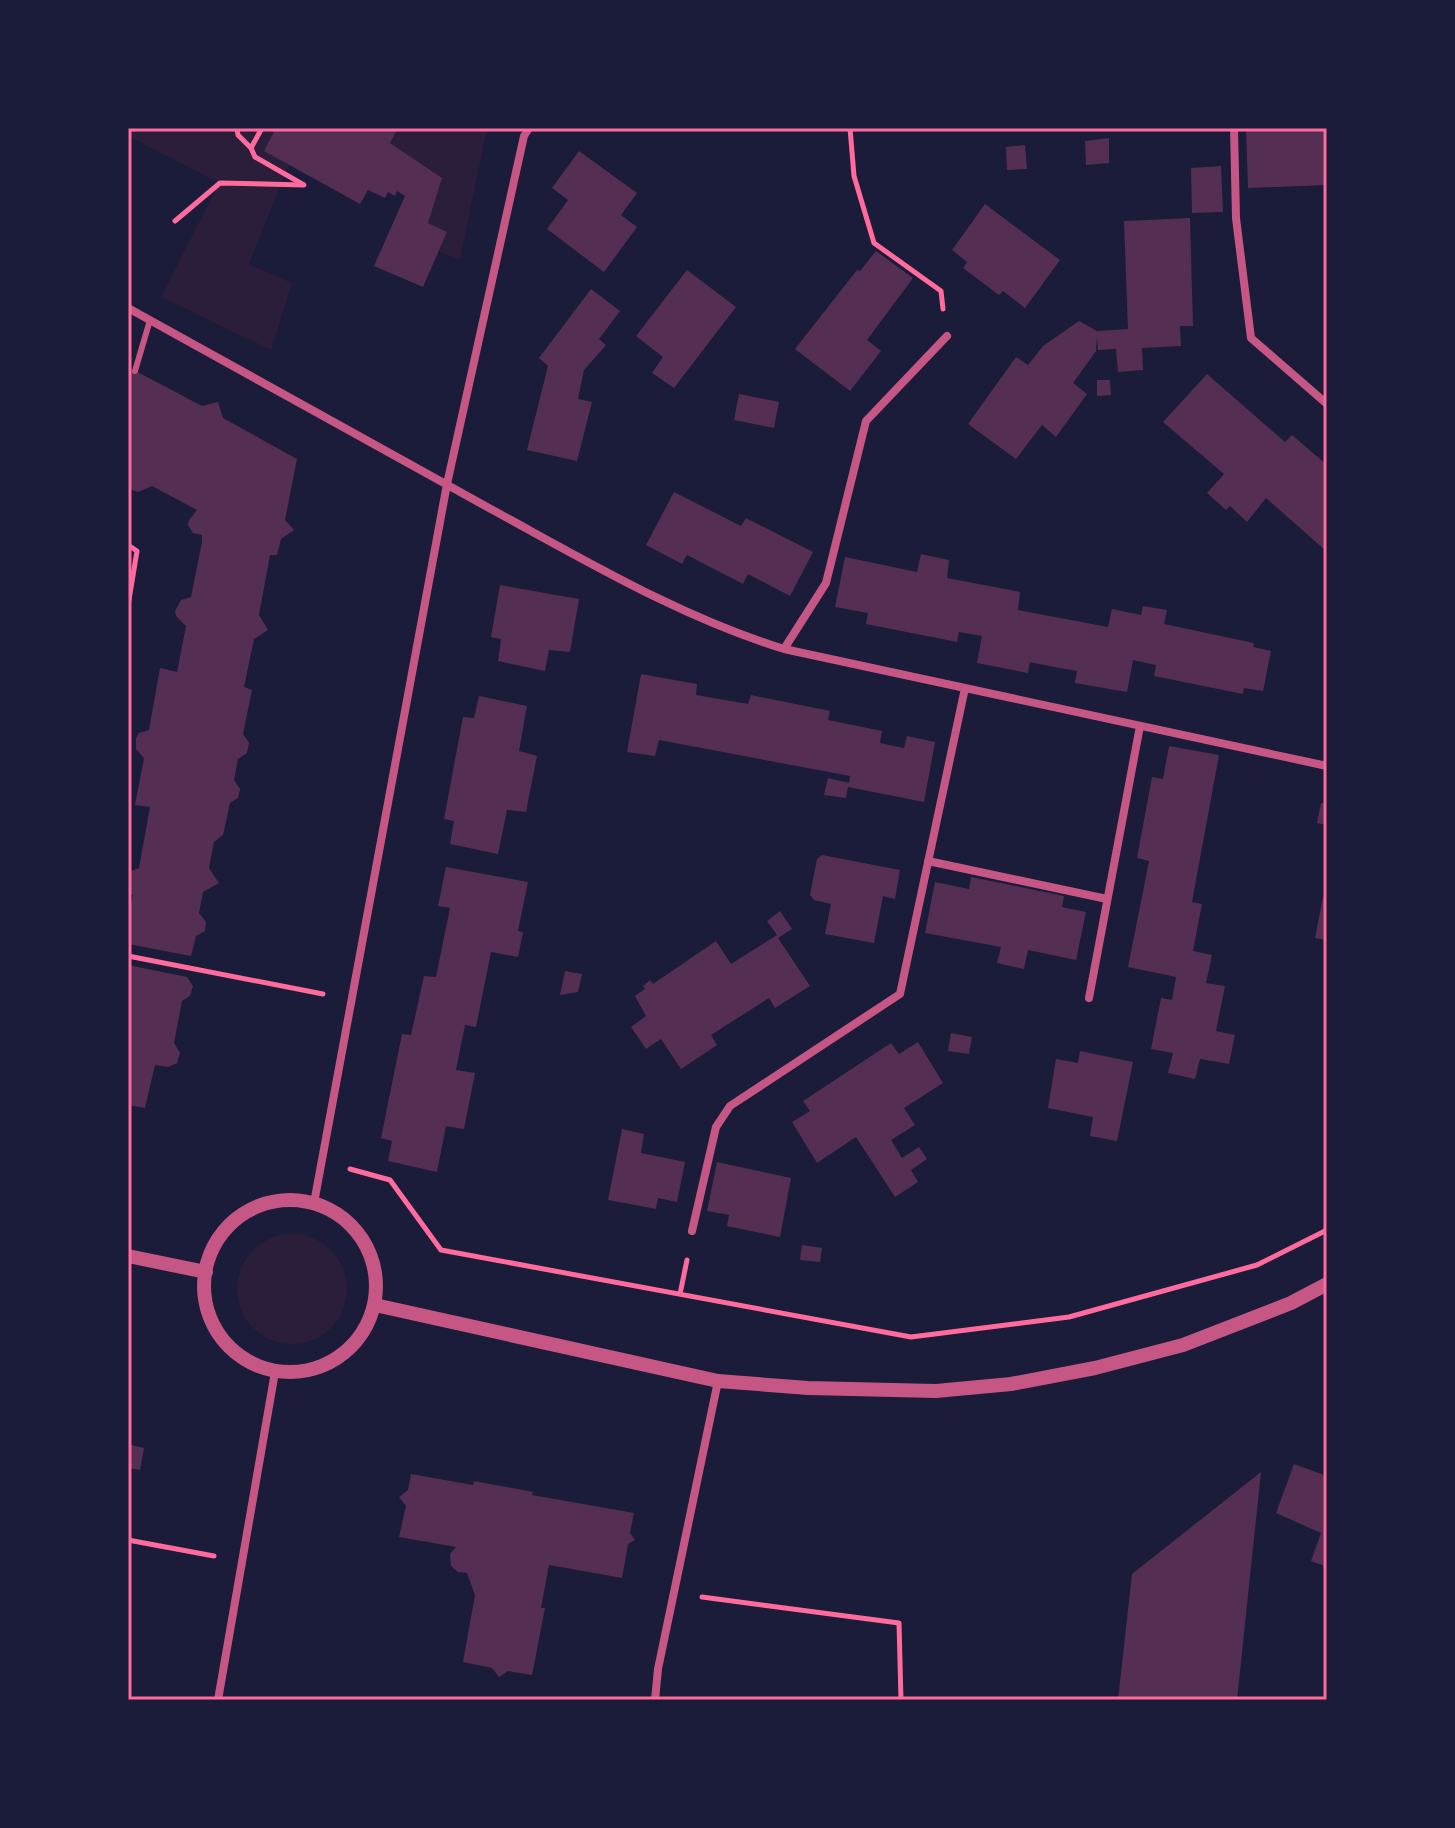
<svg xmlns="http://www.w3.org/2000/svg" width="1455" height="1828" viewBox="0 0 1455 1828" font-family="'Playfair Display',serif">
<rect width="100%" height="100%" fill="#1b1b3a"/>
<path fill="#2a1e3b" d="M128,128H276L289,164L249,264L292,283L271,350L161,297L219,183L128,136Z
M398,128H489L486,133L460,260L439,251L447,232L428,223L442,178L390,143Z
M237 1289a55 55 0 1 1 110 0a55 55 0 1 1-110 0Z"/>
<path fill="#542f53" d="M276,128H398L390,143L442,178L428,223L447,232L423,287L374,266L405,196L397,191L395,196L388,192L385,198L368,190L360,204L264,151Z
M1246,128H1327V185L1248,188Z
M1109,138V163L1086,165L1085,141Z
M1025,145L1027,169L1007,170L1006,147Z
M579,151L637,193L621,215L637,227L604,272L547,229L568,200L552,188Z
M1221,166L1223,212L1192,213L1191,168Z
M985,204L1060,260L1025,308L1003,291L999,295L963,268L967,262L952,250Z
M1190,218L1193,326H1180L1181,346L1142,348L1143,370L1118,372L1116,349L1098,350L1097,337L1096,351L1073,383L1087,394L1056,437L1042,425L1016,459L968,424L1016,357L1028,365L1043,346L1079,321L1097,331L1128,329L1124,221Z
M876,251L913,278L867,340L881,351L850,391L795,349L857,270L860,271Z
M687,270L736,307L674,388L652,373L663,357L636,336Z
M591,289L620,311L599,339L606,345L584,370L578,399L592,402L577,461L527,450L548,366L539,358Z
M128,367L202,406L218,402L223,418L297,459L285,520L294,530L281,539L277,555H270L259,615L268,630L254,639L244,687L252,690L243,734L249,743L247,753L238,759L234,780L240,789L238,798L230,803L223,835L214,842L209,868L219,883L203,892L199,913L206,922L205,931L196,936L191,956L128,944V921L133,895L128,892V872L139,868L150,807L135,805L144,758L136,749V738L139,733L149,730L160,668L177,672L186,626L176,616L175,611L181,600L191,597L202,542V535L193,533L188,525L189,520L197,510L152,486L138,492L132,490L128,483Z
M1207,374L1285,442L1292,435L1327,465V547L1325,550L1266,498L1247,522L1230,506L1226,510L1207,493L1224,474L1163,422Z
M1097,380H1110L1111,395L1097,396Z
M739,394L779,402L774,428L734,420Z
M674,492L741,526L746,518L813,552L790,596L748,574L743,584L687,555L682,564L646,545Z
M921,554L949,560L947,578L1020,592L1018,610L1108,627L1112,609L1141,615L1143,606L1167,610L1164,624L1254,643L1253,647L1271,651L1263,691L1244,688L1243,694L1154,676L1156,665L1133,660L1127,692L1075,683L1077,671L1054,667L1030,662L1028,673L977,663L982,636L959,632L957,642L866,624L868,613L835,607L845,557L917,572Z
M500,585L579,599L570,652L549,650L545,671L498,661L501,639L491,637Z
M641,674L697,684L696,695L748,704L751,695L830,711L828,720L882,731L880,743L904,748L907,736L935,742L924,802L848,787L846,798L824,795L828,778L849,783L850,776L659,740L655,756L627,752Z
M479,696L527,706L519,751L537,756L526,812L507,810L498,854L450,844L454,821L444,819L463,717L474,718Z
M1169,746L1219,755L1192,902L1202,904L1193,951L1212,955L1206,983L1225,986L1216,1031L1235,1035L1229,1064L1200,1059L1195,1079L1168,1073L1173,1053L1151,1049L1161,998L1172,1000L1176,977L1128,967L1149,861L1137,858L1152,777L1163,779Z
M1321,803L1327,804V825L1317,823Z
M822,855L900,870L895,899L883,896L874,943L825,934L831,904L814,900L810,895L817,859Z
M446,867L528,882L518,931L523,932L518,957L491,952L476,1027L465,1025L456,1070L475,1073L464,1129L446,1126L437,1172L388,1161L392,1141L381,1138L402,1034L411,1035L424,976L436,977L450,908L438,906Z
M971,877L1064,896L1062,907L1086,912L1076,960L1028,950L1024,969L997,963L1001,947L925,933L935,882L969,889Z
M1323,897L1327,898V940L1315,938Z
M780,911L792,929L778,938L810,986L775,1008L769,998L711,1035L717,1045L681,1069L661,1039L646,1049L631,1027L646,1016L635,996L645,989L643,986L650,980L653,984L716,941L731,964L777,935L767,921Z
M128,965L187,977L193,986L190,996L182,1001L174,1043L180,1053L177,1063L168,1067L155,1065L145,1108L128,1105Z
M565,971L582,974L578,992L560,995Z
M951,1033L972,1037L969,1054L948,1051Z
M918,1042L943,1083L904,1108L915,1125L891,1140L902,1158L919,1147L927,1159L911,1170L918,1182L895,1197L856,1137L817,1163L792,1122L810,1111L803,1101L891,1043L899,1054Z
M1080,1051L1133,1062L1117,1141L1090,1136L1093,1117L1048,1108L1056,1059L1078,1063Z
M622,1129L644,1134L641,1153L685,1162L677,1202L658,1198L656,1209L608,1200Z
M717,1162L791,1178L780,1237L727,1226L729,1215L707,1211Z
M802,1245L822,1248L820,1262L800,1260Z
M131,1445L144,1448L140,1470L128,1468Z
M1294,1464L1327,1476V1567L1311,1561L1321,1533L1276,1513Z
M1261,1472L1237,1700H1118L1132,1574Z
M411,1474L473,1485L474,1481L533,1492L532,1495L634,1513L630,1533L635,1540L628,1544L622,1578L549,1565L541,1608H545L532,1675L508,1671L499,1677L492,1668L463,1662L475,1595L467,1573L458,1572L451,1566L450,1554L456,1547L399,1537L406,1506L399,1497L408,1490Z"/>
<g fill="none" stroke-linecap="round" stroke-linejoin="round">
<path stroke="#ff6b9d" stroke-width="5" d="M237,128L238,135L251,148
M850,128L854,176L874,243L941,291L943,309
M175,221L220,183L304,185L255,157L251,148L262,128
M128,545L137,551L128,606
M128,956L323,994
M350,1169L390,1180L441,1250L911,1337L1069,1317L1257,1265L1327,1230
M680,1294L687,1260
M128,1540L214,1556
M702,1597L899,1623L901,1700"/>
<path stroke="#c65784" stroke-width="6" d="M135,371L150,320"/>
<path stroke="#c65784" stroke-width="8" d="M1234,128L1236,218L1251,338L1327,404
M128,308C248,375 369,441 489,508C585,560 680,617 784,649L1327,766
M784,649L826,583L866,421L947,336
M928,861L1107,899
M1089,998L1140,726
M314,1203L447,484L524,136L529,128
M692,1231L716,1127L730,1106L900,994L965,688
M218,1700L275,1372
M655,1700L658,1669L718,1381"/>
<path stroke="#c65784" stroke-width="14" d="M204 1286a86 86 0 1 1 172 0a86 86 0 1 1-172 0Z
M128,1256L206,1272
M375,1305L718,1381L808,1388L936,1391L1011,1384L1095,1368L1183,1345L1291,1303L1327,1284"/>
</g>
<rect width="1455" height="1828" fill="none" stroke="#1b1b3a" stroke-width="260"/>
<rect x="130" y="130" width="1195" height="1568" fill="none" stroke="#ff6b9d" stroke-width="3"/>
</svg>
